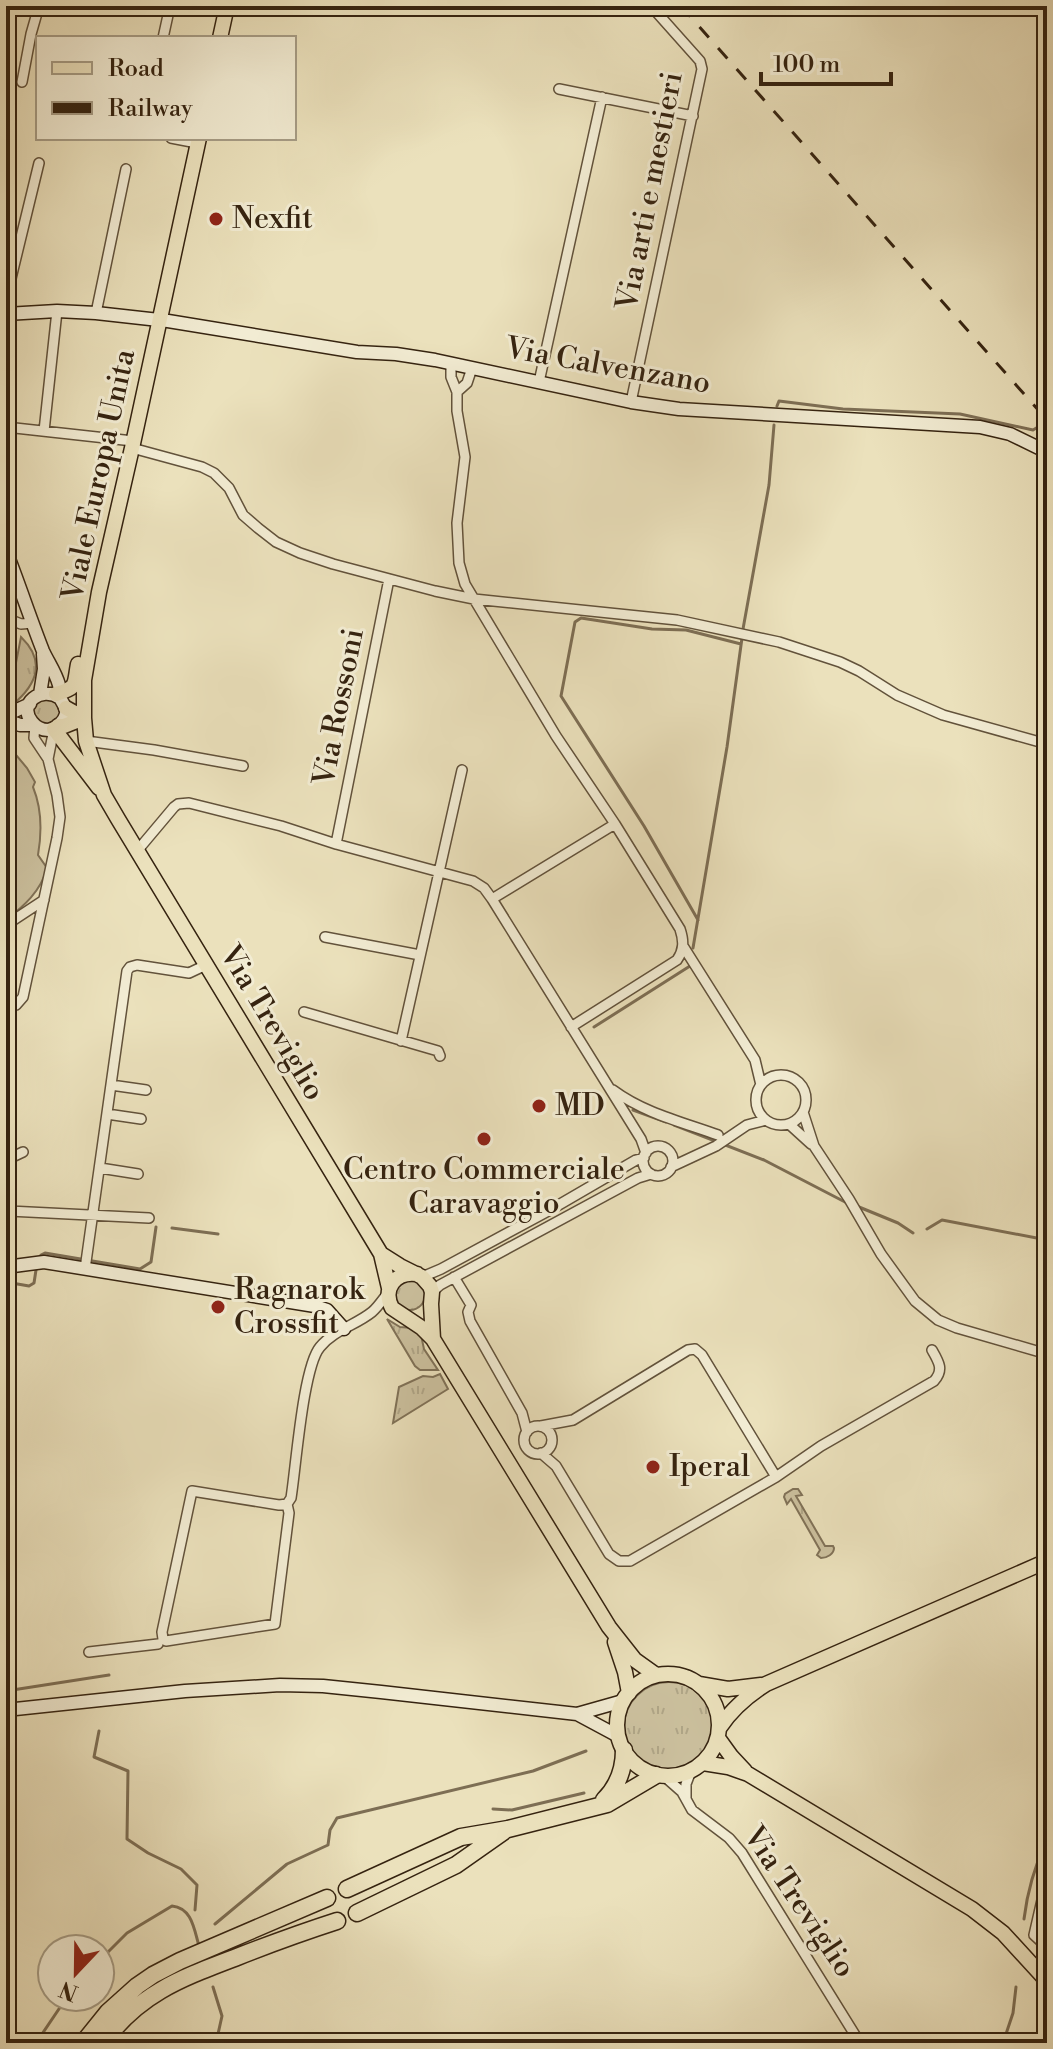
<svg xmlns="http://www.w3.org/2000/svg" width="1053" height="2049" viewBox="0 0 1053 2049" font-family="'Libre Bodoni',serif">
<defs>
<pattern id="grass-tufts" width="24" height="20" patternUnits="userSpaceOnUse" patternTransform="scale(2)"><rect width="24" height="20" fill="#ccc19f"/><path d="M3 7l-1-3M5 7V3M7 7l1-3M15 17l-1-3M17 17v-4M19 17l1-3" fill="none" stroke="#b0a688"/></pattern>
</defs>
<rect width="100%" height="100%" fill="#ebe1bc"/>
<filter id="stains"><feTurbulence type="fractalNoise" baseFrequency=".0025" numOctaves="4"/><feColorMatrix values="0 0 0 0 .2 0 0 0 0 .09 0 0 0 0 .02 0 0 0 .5 -.17"/></filter>
<radialGradient id="worn" r=".72"><stop offset=".6" stop-color="#630" stop-opacity="0"/><stop offset="1" stop-color="#630" stop-opacity=".3"/></radialGradient>
<path fill="url(#grass-tufts)" stroke="#807258" stroke-width="2" d="M21,637C49,664 34,689 7,709Z
M53,697L62,714L51,725L39,724L32,709L34,702Z
M395 1295a15 15 0 1 1 30 0a15 15 0 1 1-30 0Z
M387,1319L400,1327L413,1328L421,1335L424,1349L438,1370H420L415,1366Z
M440,1374L448,1389L393,1423L399,1387L423,1376L433,1377Z
M793,1489H798L802,1495L796,1496L825,1546H833L834,1548C834,1554 827,1558 821,1558L817,1555L820,1550L791,1499L787,1504L784,1497L785,1494Z
M624 1727a45 45 0 1 1 90 0a45 45 0 1 1-90 0Z"/>
<path fill="#ccc19f" stroke="#807258" stroke-width="2" d="M6,740L12,747L11,749L27,768L35,782L33,787C42,809 42,832 38,855L47,868C41,891 24,906 6,920Z"/>
<g fill="none" stroke-linecap="round" stroke-linejoin="round">
<path stroke="#7d6e54" stroke-width="3" d="M777,406L779,401L843,409L960,414L1033,430L1043,424
M743,629L769,485L774,425
M698,920L644,826L561,696L575,622L581,618L652,629L686,630L741,644
M693,948L727,747L742,638
M594,1027L690,966
M633,1110L666,1122
M674,1125L764,1160L845,1202
M859,1207L898,1223L913,1233
M172,1228L218,1234
M927,1229L942,1220L1047,1240
M41,1255L45,1253L140,1269L151,1262L156,1227
M6,1282L29,1286L34,1283L36,1270
M6,1691L109,1675
M99,1731L94,1757L128,1771L127,1839L148,1853L181,1869L197,1885L195,1910
M493,1809L512,1810L584,1793
M1024,1919C1027,1893 1036,1863 1047,1839
M215,1924L287,1864L328,1845L330,1830L337,1818L533,1771L586,1751
M100,1960L127,1933L172,1906C192,1908 194,1929 199,1946
M213,1987L222,2016L216,2043
M36,2043L67,1997
M1003,2043L1013,2013L1016,1987"/>
<g stroke="#62523b" stroke-width="12">
<path id="street" d="M163,38L170,6
M22,82L31,34L39,6
M559,89L693,116
M171,138L197,143
M6,299L39,163
M96,313L126,169
M451,364V377L457,392V411L465,457L457,523L459,563L465,584L556,736L615,824L680,929C684,941 684,950 677,960L571,1027
M539,382L602,97
M457,392L467,383L472,368
M631,402L702,69L700,61L651,6
M6,427L133,441
M44,431L57,311
M132,448L202,467L214,473L229,488L243,515L258,528L276,542L300,553L333,564L435,591L474,599L677,620L779,642L840,662L859,671L897,695L943,715L1047,744
M6,618L21,624L33,623
M35,725L34,738L48,759
M86,741L154,750L243,766
M336,844L389,579
M137,851L174,807L178,804L189,803L281,826L336,844L473,881L484,888L492,899L641,1139L646,1153
M492,899L615,824
M6,925L44,900
M325,937L420,955
M683,946L755,1060L761,1085
M6,1004L16,1005L23,997L57,838L60,817L57,795L48,759L54,729
M304,1012L438,1051L440,1056
M401,1041L462,770
M756 1100a25 25 0 1 1 50 0a25 25 0 1 1-50 0Z
M111,1085L146,1090
M613,1090C644,1113 682,1122 718,1135
M803,1112L814,1146L849,1199L881,1254L915,1301L938,1320L957,1328L1047,1354
M107,1114L141,1119
M789,1124L811,1144
M643 1161a15 15 0 1 1 30 0a15 15 0 1 1-30 0Z
M6,1160L23,1152
M671,1167L716,1146L747,1125L766,1120
M100,1168L138,1174
M9,1201V1211L149,1218
M85,1269L127,971L130,967L137,965L189,973L206,965
M422,1277L441,1269L550,1210L636,1160L644,1158
M454,1277L471,1305L468,1312L470,1321L522,1413L527,1432
M432,1292L440,1285L638,1178L651,1174
M541,1426L573,1420L688,1350L695,1349L702,1355L776,1477
M524 1440a14 14 0 1 1 28 0a14 14 0 1 1-28 0Z
M541,1453L556,1466L609,1554L619,1561H630L776,1477L821,1446L934,1381C944,1370 939,1362 932,1350
M287,1504L279,1505L192,1491L162,1632L163,1639L166,1641L275,1624L289,1513L287,1504L291,1498C296,1467 303,1367 320,1347C334,1330 356,1325 372,1312C378,1307 383,1299 388,1293
M89,1652L158,1644
M665,1777L682,1792L692,1810L729,1838L742,1853L860,2043
M686,1799V1784L691,1771
M1047,1878L1034,1935L1047,1947"/>
</g>
<g stroke="#352310" stroke-width="15">
<path id="secondary" d="M6,314L57,311L96,313L168,321L357,352L396,354L435,360L631,402L679,409L980,427L1010,434L1047,452
M6,551C19,584 30,618 43,651C48,662 56,673 59,685C61,689 59,693 60,697C62,704 67,706 66,714C64,722 56,729 48,730C42,730 36,727 32,722C17,704 41,685 60,698
M40,694L44,669L43,654
M6,715L30,704
M6,720L20,725H35
M6,1267L44,1262L315,1306L327,1310L344,1329
M6,1710L185,1691L280,1685L323,1686L381,1692L577,1714L623,1701
M577,1714L618,1736"/>
</g>
<g stroke="#352310" stroke-width="17">
<path id="primary" d="M220,38L227,6
M199,138L132,448L99,592L84,680V718L86,741L104,795L118,819L381,1254L389,1288
M56,694C78,687 74,686 78,664
M66,708L84,718
M58,726H64L84,718
M54,729L99,788
M381,1254L400,1266L422,1277L430,1286L432,1292L431,1304L433,1339
M417,1274C395,1271 382,1289 392,1308L422,1328L433,1339L609,1627L635,1660L656,1675
M615,1642L625,1672L629,1693
M617 1725a51 51 0 1 1 102 0a51 51 0 1 1-102 0Z
M699,1684L728,1689L761,1685
M720,1727C732,1709 747,1696 766,1684L1047,1561
M718,1738L731,1756L745,1771
M703,1763L728,1767L748,1774L972,1909L1003,1933L1047,1981"/>
</g>
<g stroke="#352310" stroke-width="19">
<path id="highway" d="M604,1800C618,1786 624,1770 624,1750
M347,1889L461,1837L508,1829L607,1804L656,1775
M357,1913L456,1865L503,1832
M83,2043L108,2012L137,1986L153,1975L180,1961L327,1898
M103,2043C139,1993 182,1978 237,1957C270,1944 303,1932 337,1921"/>
</g>
<use href="#street" stroke="#f2ecd3" stroke-width="9"/>
<use href="#secondary" stroke="#f2ecd3" stroke-width="12"/>
<use href="#primary" stroke="#ebe1bc" stroke-width="14"/>
<use href="#highway" stroke="#ebe1bc" stroke-width="16"/>
<path stroke="#352310" stroke-width="3" stroke-dasharray="14 14" stroke-linecap="butt" d="M681,6L1047,420"/>
</g>
<g fill="#8f2418" stroke="#f2ecd3" stroke-width="3">
<circle cx="216" cy="219" r="8"/>
<circle cx="539" cy="1106" r="8"/>
<circle cx="484" cy="1139" r="8"/>
<circle cx="218" cy="1307" r="8"/>
<circle cx="653" cy="1467" r="8"/>
</g>
<g text-anchor="middle" dominant-baseline="central" stroke-width="6" stroke-linejoin="round" paint-order="stroke">
<g font-size="30" fill="#352310" stroke="#f2ecd3">
<text transform="translate(650 191) rotate(-79)">Via arti e mestieri</text>
<text transform="translate(608 366) rotate(10)">Via Calvenzano</text>
<text transform="translate(99 475) rotate(-78)">Viale Europa Unita</text>
<text transform="translate(339 707) rotate(-79)">Via Rossoni</text>
<text transform="translate(272 1023) rotate(59)">Via Treviglio</text>
<text transform="translate(799 1902) rotate(56)">Via Treviglio</text>
</g>
<g font-size="30" fill="#352310" stroke="#f2ecd3" text-anchor="start">
<text x="232" y="219">Nexfit</text>
<text x="555" y="1106">MD</text>
<text x="484" y="1170" text-anchor="middle">Centro Commerciale<tspan x="484" dy="34">Caravaggio</tspan></text>
<text x="234" y="1290">Ragnarok<tspan x="234" dy="34">Crossfit</tspan></text>
<text x="669" y="1467">Iperal</text>
</g>
</g>
<rect width="1053" height="2049" fill="none" stroke="#ebe1bc" stroke-width="32"/>
<rect x="8" y="8" width="1037" height="2033" fill="none" stroke="#352310" stroke-width="4"/>
<rect x="16" y="16" width="1021" height="2017" fill="none" stroke="#352310" stroke-width="2"/>
<rect x="36" y="36" width="260" height="104" fill="#f2ecd3" stroke="#a69c85" stroke-width="2"/>
<rect x="52" y="62" width="40" height="12" fill="#ebe1bc" stroke="#a69c85" stroke-width="2"/>
<text x="108" y="76" font-size="24" fill="#352310">Road</text>
<rect x="52" y="102" width="40" height="12" fill="#352310" stroke="#a69c85" stroke-width="2"/>
<text x="108" y="116" font-size="24" fill="#352310">Railway</text>
<g transform="translate(76 1973) rotate(202)"><circle r="38" fill="#f2ecd3" stroke="#a69c85" stroke-width="2"/>
<path d="M0-6L14 30L0 20L-14 30Z" fill="#8f2418"/>
<text y="-12" font-size="22" font-weight="bold" text-anchor="middle" fill="#352310">N</text>
</g>
<path d="M761 72v12h130v-12" fill="none" stroke="#352310" stroke-width="4"/>
<text x="773" y="72" font-size="24" fill="#352310" stroke="#f2ecd3" stroke-width="6" paint-order="stroke">100 m</text>
<rect width="100%" height="100%" filter="url(#stains)"/>
<rect width="100%" height="100%" fill="url(#worn)"/>
</svg>
